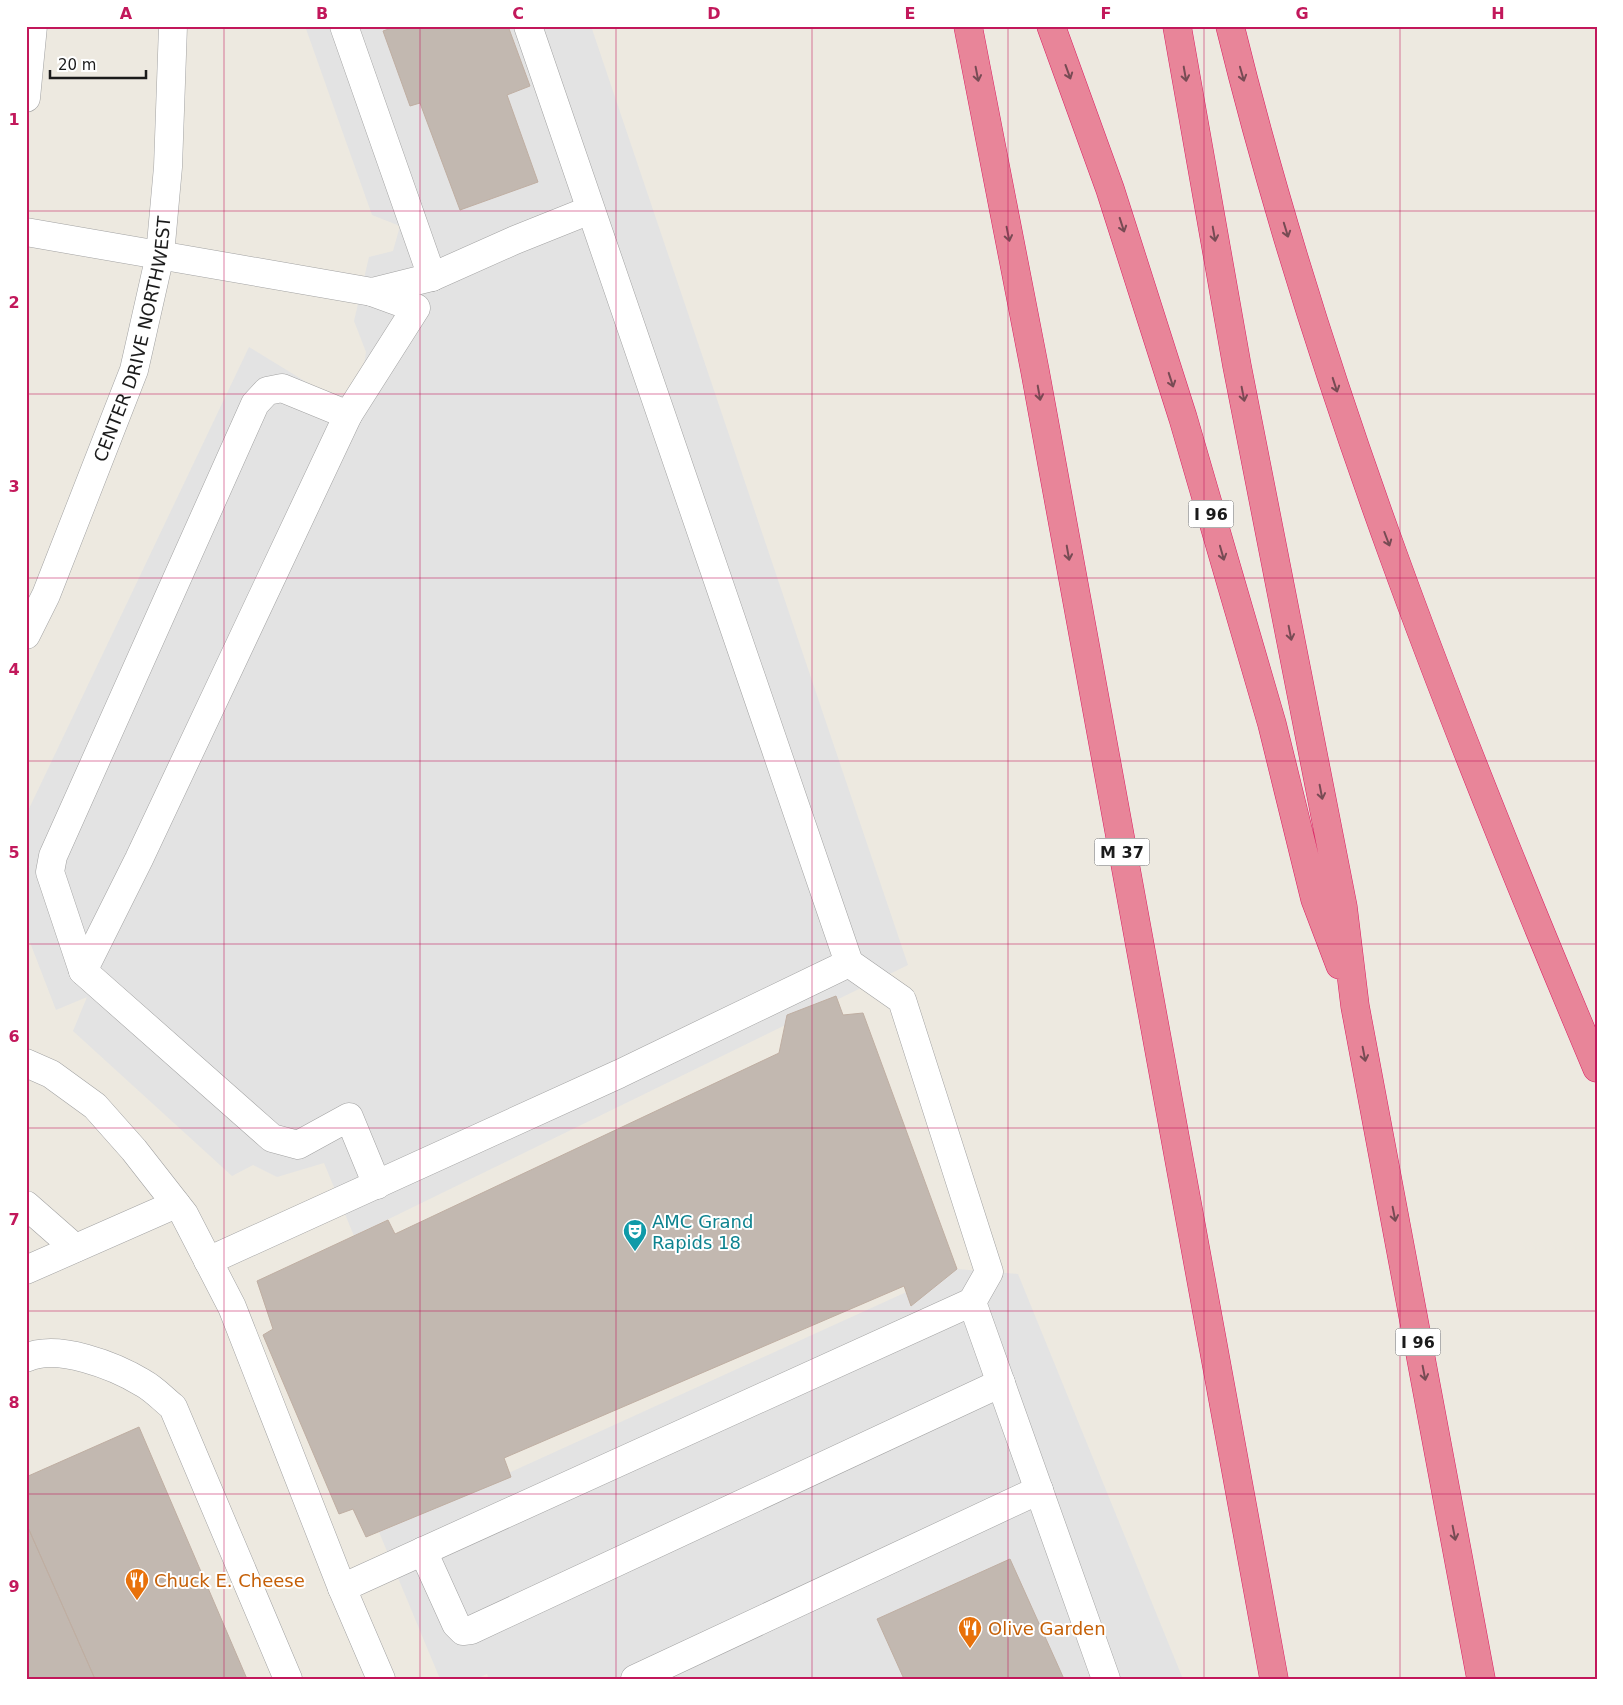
<svg xmlns="http://www.w3.org/2000/svg" width="1623" height="1705" viewBox="0 0 1623 1705" font-family="'DejaVu Sans',sans-serif">
<rect width="100%" height="100%" fill="#ede9e0"/>
<path fill="#e3e3e3" d="M305,26H591L908,965L354,1236L324,1163L277,1177L253,1165L232,1176L73,1031L87,997L56,1010L26,932V867H30L26,863V815L249,347L324,393L359,397L366,352L354,321L369,257L393,251L400,226L372,215Z
M957,1269L1018,1274L1183,1679H489L487,1674L476,1679H440L379,1532Z"/>
<path fill="#c2b8b0" stroke="#bfaea2" d="M397,26H508L530,86L507,95L538,182L460,210L420,103L410,106L383,31Z
M836,996L843,1015L863,1013L957,1269L911,1306L904,1286L504,1458L511,1477L366,1537L353,1509L339,1514L263,1335L273,1329L257,1281L388,1220L395,1234L779,1053L787,1015Z
M139,1427L247,1679H95L26,1523V1477Z
M26,1523L95,1679H26Z
M1010,1559L1064,1679H904L877,1619Z"/>
<g fill="none" stroke-linecap="round" stroke-linejoin="round">
<g stroke="#a2a2a2" stroke-width="29">
<g id="minor">
<path d="M344,26L432,277"/>
<path d="M528,26L849,963"/>
<path d="M26,98L33,26"/>
<path d="M26,232L372,292L432,277L515,240L590,210"/>
<path d="M372,292L416,308L348,415L282,388L267,391L255,404L53,856L50,872L83,971L272,1138L298,1145L349,1117L377,1185"/>
<path id="s1" d="M26,635L46,595L134,370L160,255L168,167L173,26"/>
<path d="M83,971L139,859L348,415"/>
<path d="M26,1063L51,1074L95,1106L134,1150L184,1214L232,1307L342,1588L381,1679"/>
<path d="M26,1205L75,1248"/>
<path d="M208,1261L619,1074L849,963L902,1000L989,1272L972,1302L1106,1679"/>
<path d="M26,1270L176,1204"/>
<path d="M26,1358C57,1343 115,1366 143,1383C154,1389 163,1399 173,1407L288,1679"/>
<path d="M423,1551L456,1624L463,1631L471,1630L1001,1383"/>
<path d="M342,1588L972,1302"/>
<path d="M635,1679L1039,1490"/>
</g>
</g>
<g stroke="#da1f62" stroke-width="29">
<path id="highway" d="M968,26L1035,371L1274,1679
M1051,26L1110,189L1183,418L1272,724L1315,899L1340,965
M1177,26L1237,366L1343,907L1355,1006L1481,1679
M1230,26C1318,384 1454,729 1597,1068"/>
</g>
<use href="#minor" stroke="#fff" stroke-width="28"/>
<use href="#highway" stroke="#e88599" stroke-width="28"/>
</g>
<defs><path id="oneway-shaft" d="M-6 0H5M1.5-3L5.5 0L1.5 3" fill="none" stroke-width="1.6" stroke-linecap="round" stroke-linejoin="round" transform="scale(1.25)"/></defs>
<g stroke="#774b54">
<use href="#oneway-shaft" transform="translate(1068 72) rotate(70)"/>
<use href="#oneway-shaft" transform="translate(977 74) rotate(79)"/>
<use href="#oneway-shaft" transform="translate(1185 74) rotate(80)"/>
<use href="#oneway-shaft" transform="translate(1242 74) rotate(74)"/>
<use href="#oneway-shaft" transform="translate(1122 225) rotate(72)"/>
<use href="#oneway-shaft" transform="translate(1286 230) rotate(73)"/>
<use href="#oneway-shaft" transform="translate(1008 234) rotate(79)"/>
<use href="#oneway-shaft" transform="translate(1214 234) rotate(80)"/>
<use href="#oneway-shaft" transform="translate(1171 380) rotate(72)"/>
<use href="#oneway-shaft" transform="translate(1335 385) rotate(72)"/>
<use href="#oneway-shaft" transform="translate(1039 393) rotate(80)"/>
<use href="#oneway-shaft" transform="translate(1243 394) rotate(79)"/>
<use href="#oneway-shaft" transform="translate(1387 539) rotate(69)"/>
<use href="#oneway-shaft" transform="translate(1068 553) rotate(80)"/>
<use href="#oneway-shaft" transform="translate(1222 553) rotate(74)"/>
<use href="#oneway-shaft" transform="translate(1290 633) rotate(79)"/>
<use href="#oneway-shaft" transform="translate(1321 792) rotate(79)"/>
<use href="#oneway-shaft" transform="translate(1364 1054) rotate(79)"/>
<use href="#oneway-shaft" transform="translate(1394 1214) rotate(79)"/>
<use href="#oneway-shaft" transform="translate(1424 1373) rotate(79)"/>
<use href="#oneway-shaft" transform="translate(1454 1533) rotate(79)"/>
</g>
<path fill="none" stroke="#c2185b" stroke-width="1" stroke-opacity="0.55" d="M224,26V1679M420,26V1679M616,26V1679M812,26V1679M1008,26V1679M1204,26V1679M1400,26V1679M26,211H1597M26,394H1597M26,578H1597M26,761H1597M26,944H1597M26,1128H1597M26,1311H1597M26,1494H1597"/>
<defs>
<g id="theatre-pin" transform="scale(1.25)"><path d="M0 17L-7.5 6A9.5 9.5 0 1 1 7.5 6Z" fill="#0f9aa8" stroke="#fff"/><path d="M-5-5.5Q0-4 5-5.5V0Q5 5 0 6Q-5 5-5 0ZM-3.3-2.5H-1v1.5H-3.3ZM1-2.5H3.3v1.5H1ZM-2.8 1Q0 5.5 2.8 1Z" fill="#fff"/></g>
<g id="restaurant-pin" transform="scale(1.25)"><path d="M0 17L-7.5 6A9.5 9.5 0 1 1 7.5 6Z" fill="#e8710a" stroke="#fff"/><path d="M-5-6h1v4h1v-4h1v4h1v-4h1v5L-1.5 .5V6h-2V.5L-5-1ZM5-6V6H3V1.5H1.5Q1.5-4 5-6Z" fill="#fff"/></g>
</defs>
<g fill-rule="evenodd">
<use href="#theatre-pin" x="635" y="1231"/>
<use href="#restaurant-pin" x="137" y="1580"/>
<use href="#restaurant-pin" x="970" y="1628"/>
</g>
<g text-anchor="middle" dominant-baseline="central" stroke-width="4" stroke-linejoin="round" paint-order="stroke">
<g fill="#fff" stroke="#5f5f5f" stroke-width="1">
<rect x="1188.5" y="500.5" width="45" height="27" rx="4"/>
<rect x="1094.5" y="838.5" width="55" height="27" rx="4"/>
<rect x="1395.5" y="1328.5" width="45" height="27" rx="4"/>
</g>
<g font-size="16" font-weight="bold" fill="#1b1b1b">
<text x="1211" y="514">I 96</text>
<text x="1122" y="852">M 37</text>
<text x="1418" y="1342">I 96</text>
</g>
<g font-size="18" fill="#1b1b1b" stroke="#fff">
<text stroke="none"><textPath href="#s1" startOffset="316">CENTER DRIVE NORTHWEST</textPath></text>
</g>
<g font-size="18" fill="#0d838f" stroke="#fff" text-anchor="start">
<text x="652" y="1221">AMC Grand<tspan x="652" dy="21">Rapids 18</tspan></text>
</g>
<g font-size="18" fill="#c56008" stroke="#fff" text-anchor="start">
<text x="154" y="1580">Chuck E. Cheese</text>
<text x="988" y="1628">Olive Garden</text>
</g>
</g>
<rect width="1623" height="1705" fill="none" stroke="#ffffff" stroke-width="55"/>
<path d="M50 70v8h96v-8" fill="none" stroke="#1b1b1b" stroke-width="2.5"/>
<text x="58" y="70" font-size="15" fill="#1b1b1b" stroke="#ffffff" stroke-width="4" paint-order="stroke">20 m</text>
<rect x="28" y="28" width="1568" height="1650" fill="none" stroke="#c2185b" stroke-width="2"/>
<g font-size="16" text-anchor="middle" font-weight="bold" fill="#c2185b">
<text x="126" y="19">A</text>
<text x="322" y="19">B</text>
<text x="518" y="19">C</text>
<text x="714" y="19">D</text>
<text x="910" y="19">E</text>
<text x="1106" y="19">F</text>
<text x="1302" y="19">G</text>
<text x="1498" y="19">H</text>
<text x="14" y="125">1</text>
<text x="14" y="308">2</text>
<text x="14" y="492">3</text>
<text x="14" y="675">4</text>
<text x="14" y="858">5</text>
<text x="14" y="1042">6</text>
<text x="14" y="1225">7</text>
<text x="14" y="1408">8</text>
<text x="14" y="1592">9</text>
</g>
</svg>
